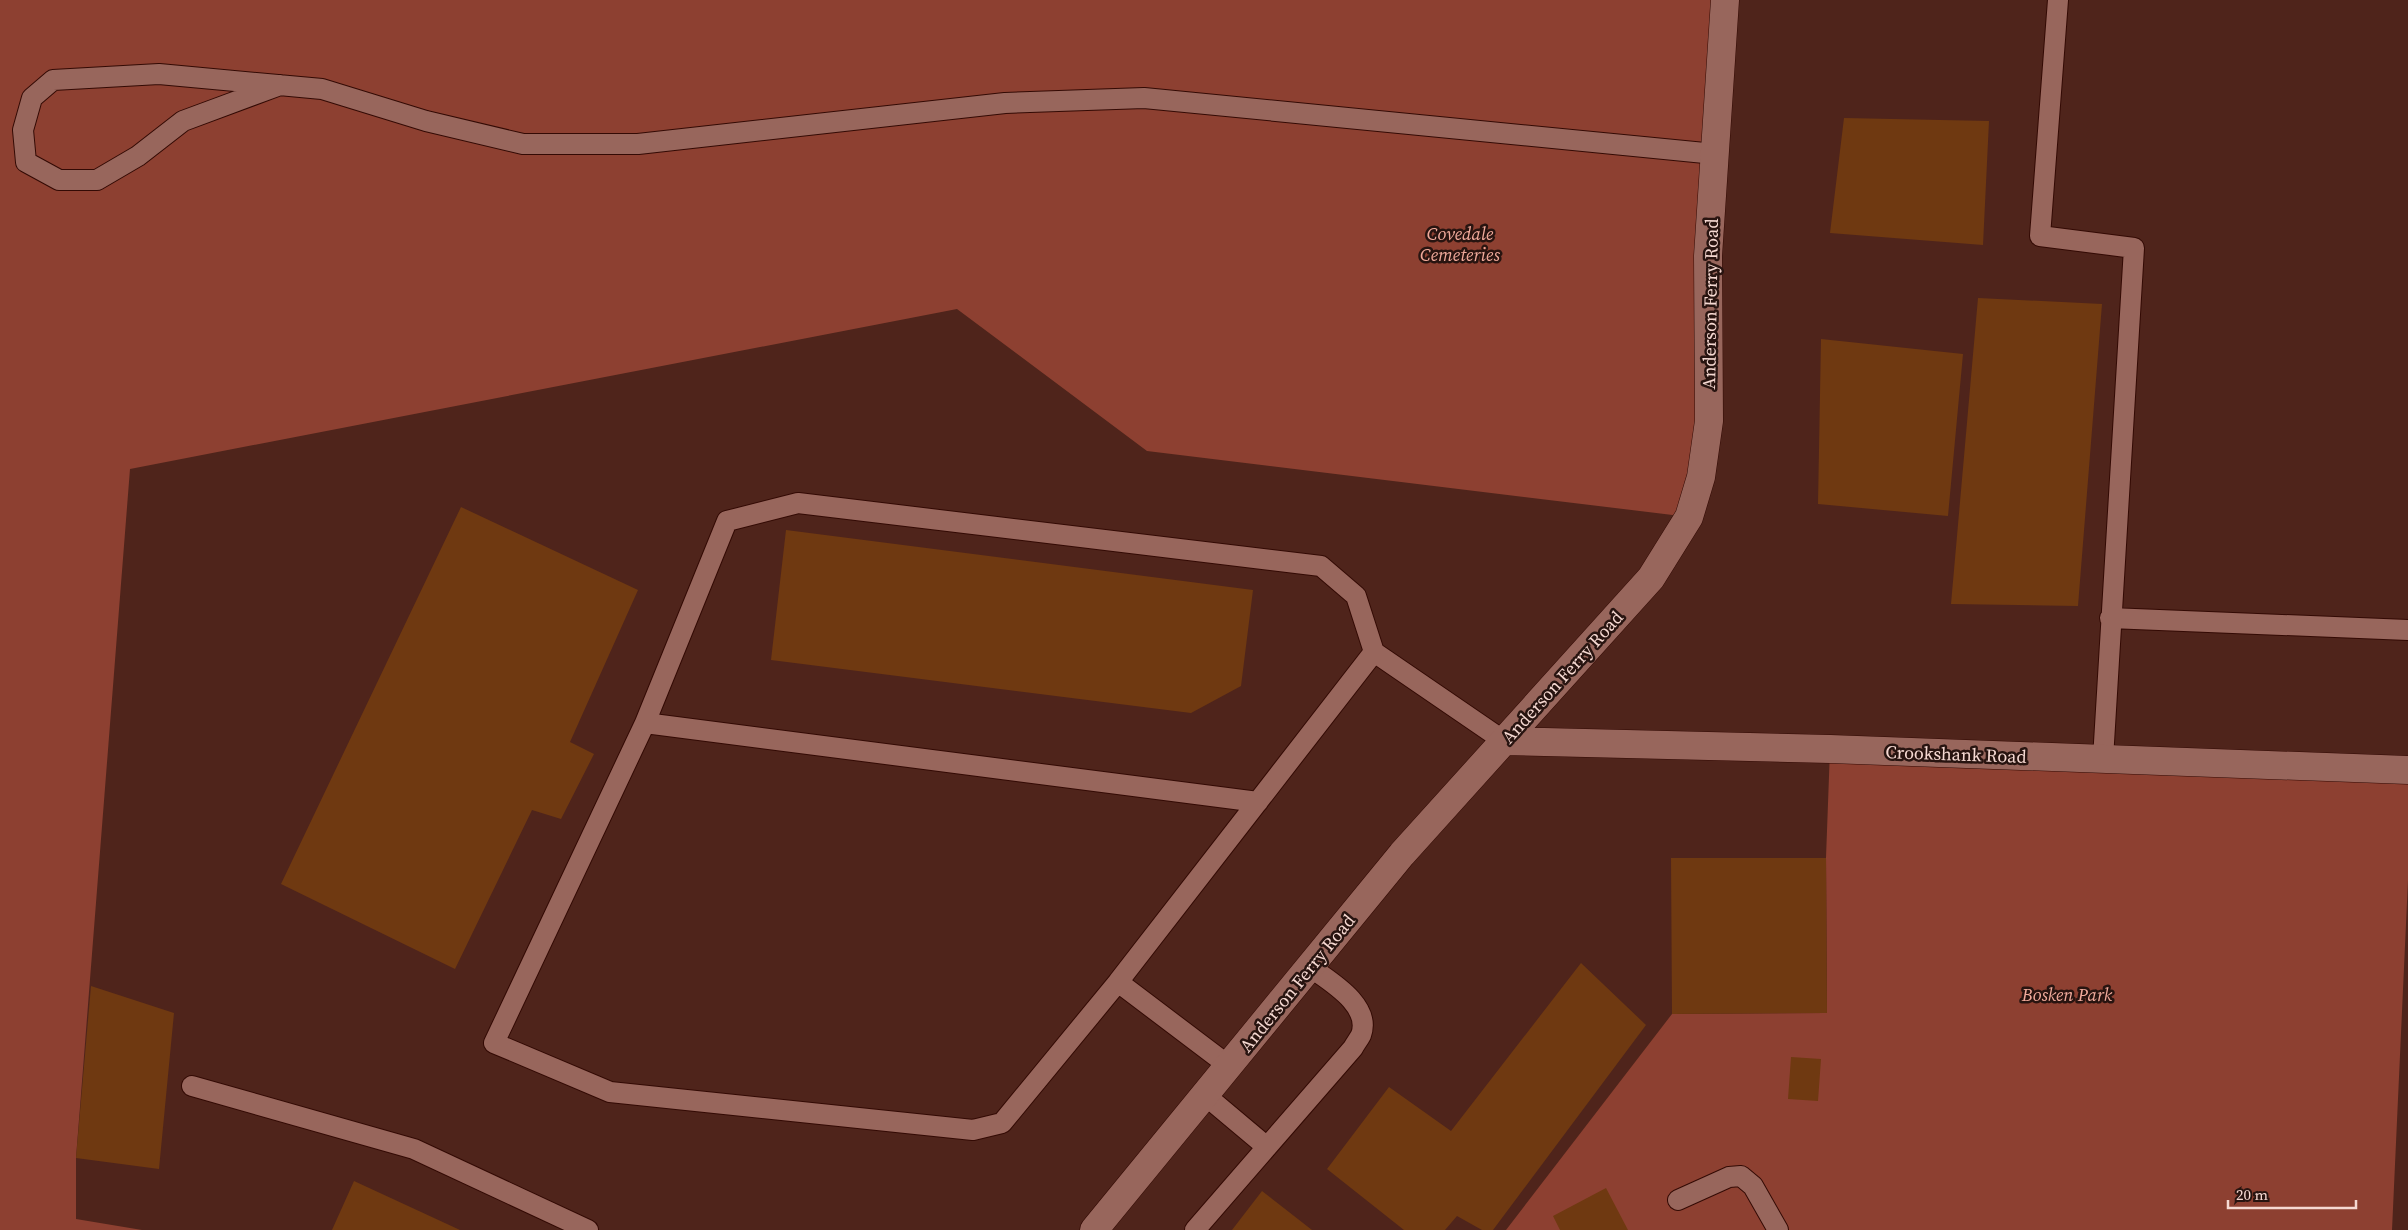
<svg xmlns="http://www.w3.org/2000/svg" width="2408" height="1230" viewBox="0 0 2408 1230" font-family="'Source Serif 4',serif">
<rect width="100%" height="100%" fill="#4f241b"/>
<path fill="#8d4031" d="M0,0H1725L1689,517L1147,451L957,309L130,469L76,1158V1219L142,1230H0Z
M1830,749L2408,770V880L2392,1230H1506L1672,1014L1827,1013L1826,858Z"/>
<path fill="#6f3911" d="M1844,118L1989,121L1983,245L1830,233Z
M1978,298L2102,304L2078,606L1951,604Z
M1821,339L1963,354L1948,516L1818,504Z
M461,507L638,590L570,742L594,754L561,819L532,810L455,969L281,884Z
M786,530L1253,590L1241,686L1191,713L771,660Z
M1671,858H1826L1827,1013L1672,1014Z
M1581,963L1646,1025L1493,1230H1482L1457,1216L1445,1230H1404L1327,1169L1389,1087L1451,1131Z
M91,986L174,1013L159,1169L76,1158Z
M1791,1057L1821,1059L1818,1101L1788,1099Z
M354,1181L460,1230H332Z
M1606,1188L1628,1230H1560L1553,1216Z
M1262,1191L1312,1230H1232Z"/>
<g fill="none" stroke-linecap="round" stroke-linejoin="round">
<g stroke="#330a04" stroke-width="22">
<path id="service" d="M2058,0L2040,236L2134,248L2103,759
M280,85L183,121L138,156L97,180H59L26,162L23,130L32,98L53,80L159,74L322,89L426,121L523,144H638L1005,103L1144,98L1715,154
M798,503L1321,566L1356,596L1374,652L1118,982L1002,1123L973,1130L610,1092L494,1043L645,723L727,521Z
M2110,618L2408,630
M1374,652L1504,741
M645,723L1258,802
M1118,982L1229,1066
M192,1086L414,1149L588,1230
M1205,1095L1267,1147
M1678,1200L1729,1177L1741,1176L1753,1186L1778,1230
M1195,1230L1353,1048C1355,1044 1359,1039 1361,1035C1372,1005 1329,981 1310,967"/>
</g>
<g stroke="#330a04" stroke-width="29">
<path id="tertiary" d="M1504,741L1830,749L2408,770
M1094,1230L1402,854L1651,578L1689,517L1701,477L1709,421L1708,256L1725,0"/>
</g>
<use href="#service" stroke="#98665c" stroke-width="20"/>
<use href="#tertiary" stroke="#98665c" stroke-width="28"/>
</g>
<g text-anchor="middle" dominant-baseline="central" stroke-width="5" stroke-linejoin="round" paint-order="stroke">
<g font-size="18" font-style="italic" fill="#f1aa9b" stroke="#281410">
<text x="1460" y="233">Covedale<tspan x="1460" dy="21">Cemeteries</tspan></text>
<text x="2067" y="994">Bosken Park</text>
</g>
<g font-size="18" fill="#f6d9d2" stroke="#281410">
<text transform="translate(1710 304) rotate(-89)">Anderson Ferry Road</text>
<text transform="translate(1562 677) rotate(-48)">Anderson Ferry Road</text>
<text transform="translate(1956 754) rotate(2)">Crookshank Road</text>
<text transform="translate(1297 983) rotate(-51)">Anderson Ferry Road</text>
</g>
</g>
<path d="M2228 1200v8h128v-8" fill="none" stroke="#f6d9d2" stroke-width="2.5"/>
<text x="2236" y="1200" font-size="15" fill="#f6d9d2" stroke="#281410" stroke-width="4" paint-order="stroke">20 m</text>
</svg>
